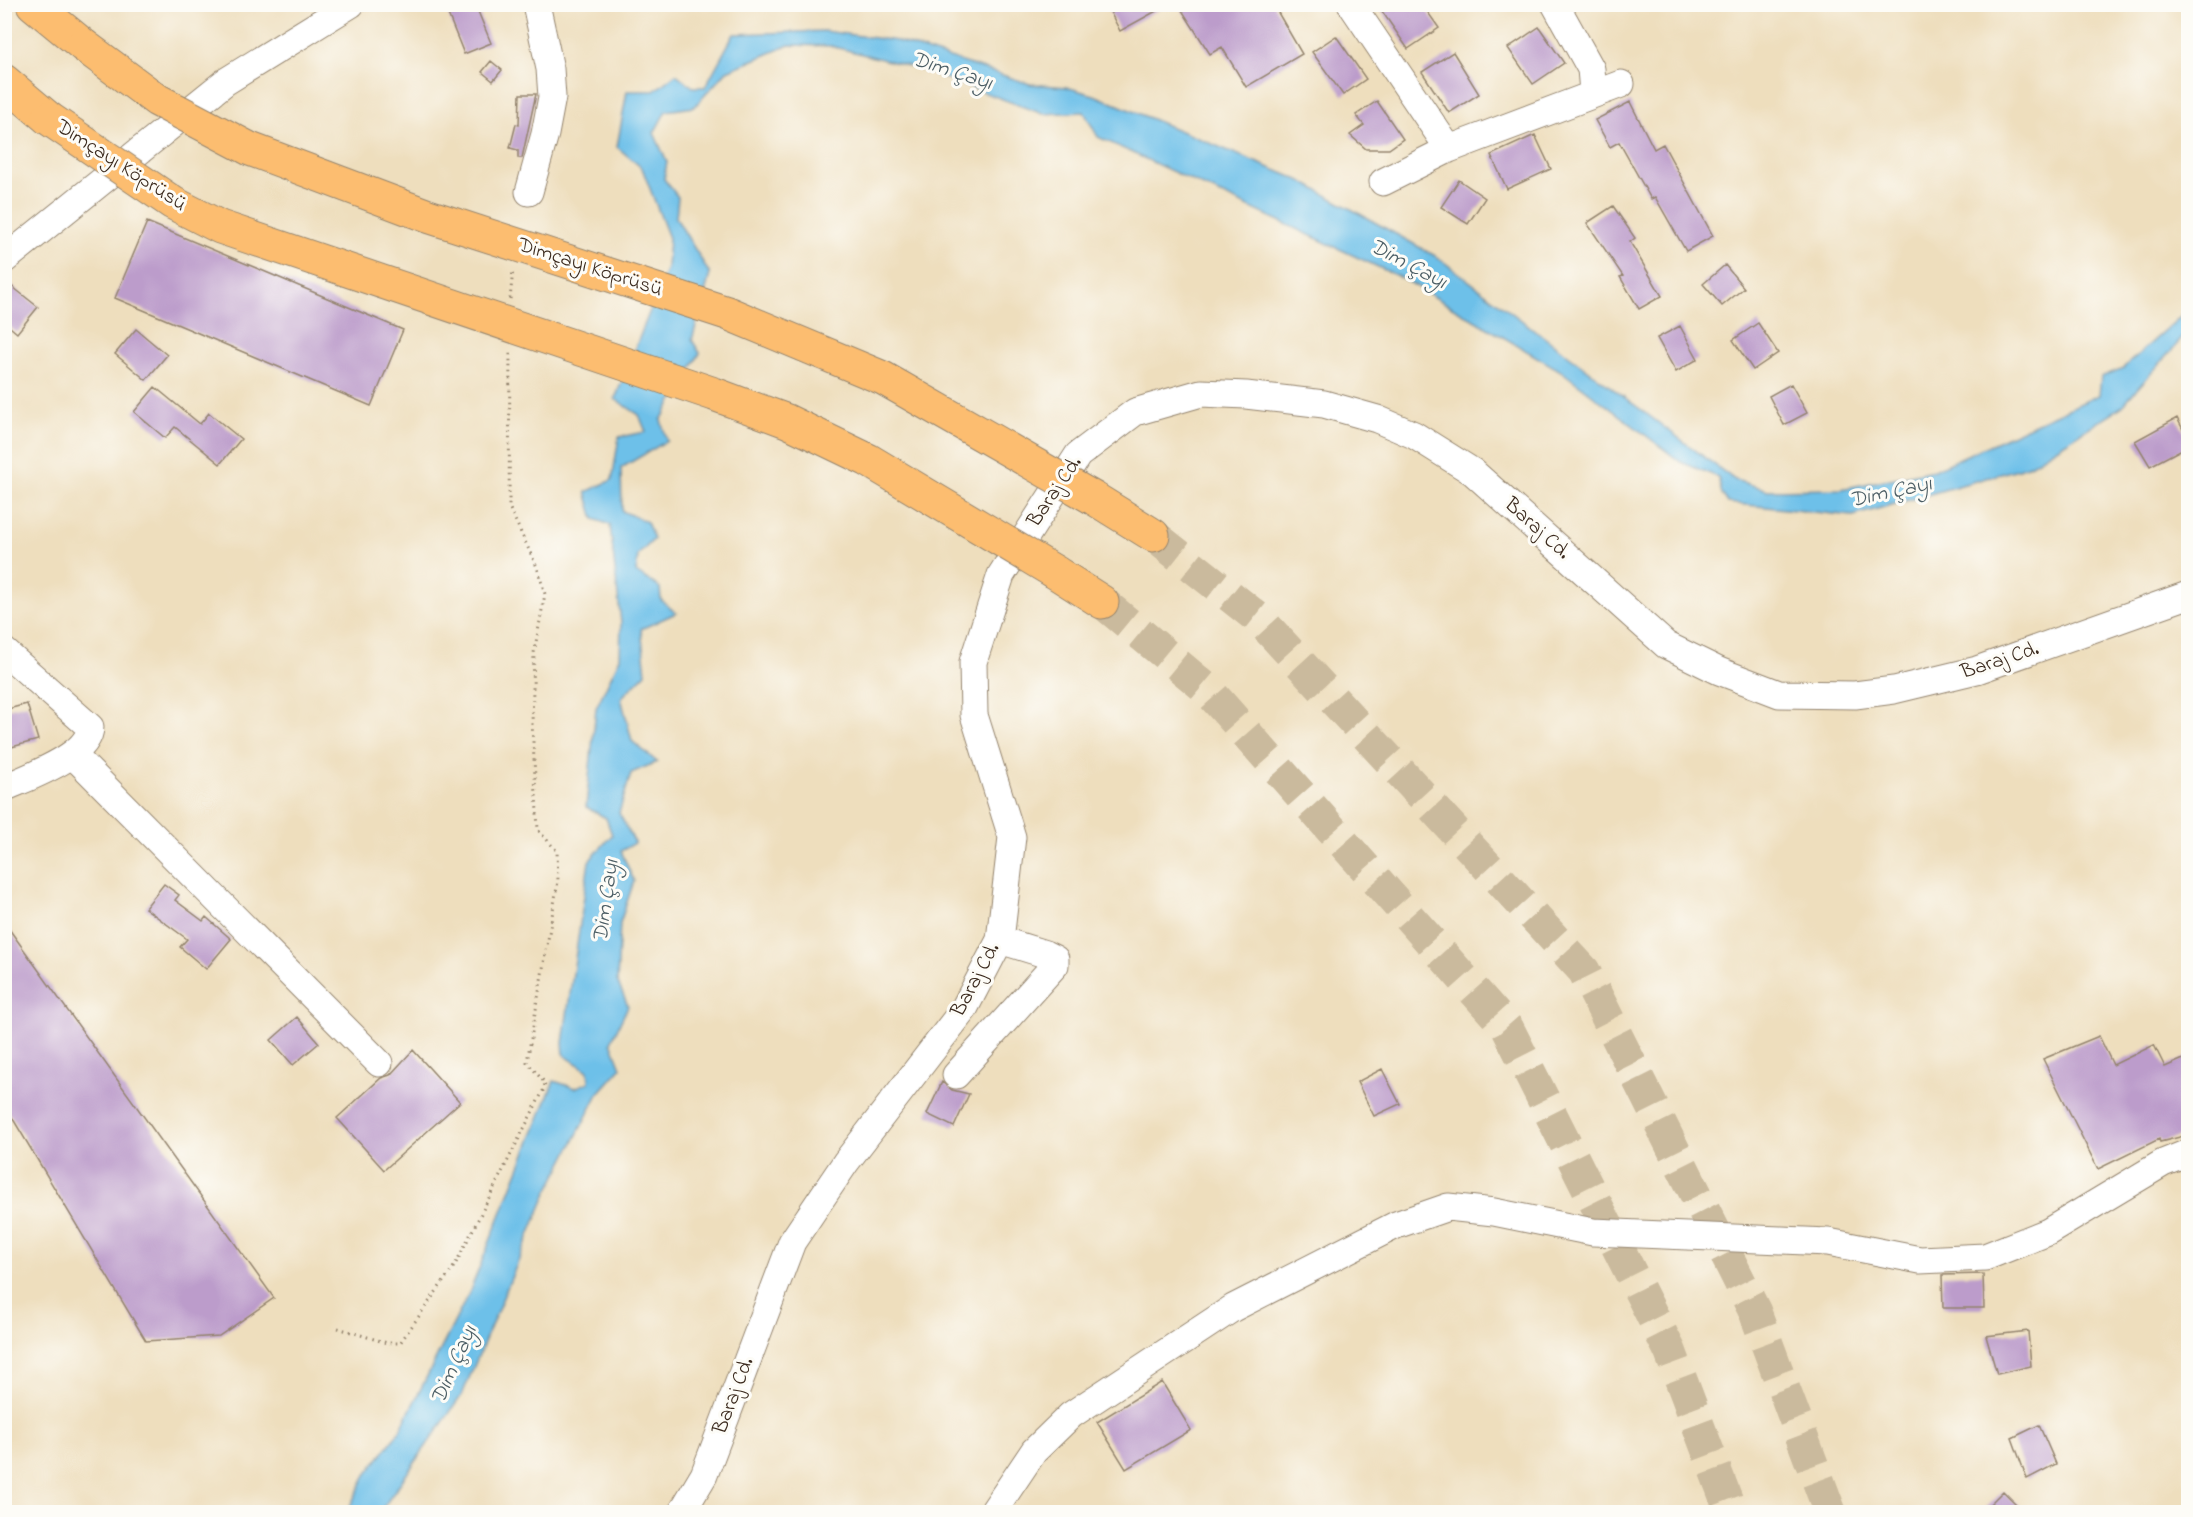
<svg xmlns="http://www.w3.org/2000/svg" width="2193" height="1517" viewBox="0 0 2193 1517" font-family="'Indie Flower',sans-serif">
<rect width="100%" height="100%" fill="#fdfcf7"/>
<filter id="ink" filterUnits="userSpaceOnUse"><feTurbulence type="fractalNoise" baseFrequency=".0167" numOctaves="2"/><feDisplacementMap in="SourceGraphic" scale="12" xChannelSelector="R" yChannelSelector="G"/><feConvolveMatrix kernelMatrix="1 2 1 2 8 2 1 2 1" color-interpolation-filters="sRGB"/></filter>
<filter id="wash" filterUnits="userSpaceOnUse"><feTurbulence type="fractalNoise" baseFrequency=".008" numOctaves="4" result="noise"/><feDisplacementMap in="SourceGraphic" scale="24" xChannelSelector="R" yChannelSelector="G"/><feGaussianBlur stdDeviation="1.35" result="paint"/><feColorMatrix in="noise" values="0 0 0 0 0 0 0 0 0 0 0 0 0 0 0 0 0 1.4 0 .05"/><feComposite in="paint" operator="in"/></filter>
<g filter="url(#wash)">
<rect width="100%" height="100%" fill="#eedebd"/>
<path fill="#6dc0e9" stroke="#547584" stroke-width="1.5" d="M824,31L897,41L1030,84L1066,87L1094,95L1299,180L1437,257L1735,480L1768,490L1841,489L1934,470L2099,395L2101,377L2123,368L2188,310V332L2120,408L2028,466L1853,516L1728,503L1722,494L1718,477L1681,462L1561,371L1404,279L1098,137L1084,112L1043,114L920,69L831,46L789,45L727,71L694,107L666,111L654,133L667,162L664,179L678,197L676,218L710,274L692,340L700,353L661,420L667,441L621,468L622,511L647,522L654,539L638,555L636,572L660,588L661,600L676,613L641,629L646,673L621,698L632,741L657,762L631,773L619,813L635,843L621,851L634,881L620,923L617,981L628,1006L611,1042L621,1068L598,1094L546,1195L462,1395L380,1512H347L366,1475L399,1432L470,1291L554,1081L575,1088L589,1082L588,1071L564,1055L563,1043L589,861L612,835L606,818L586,807L596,708L620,658L621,623L610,525L594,519L586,492L612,480L619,437L646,432L639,415L615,399L667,268L669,238L642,168L617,147L627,91H654L676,74L693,87H705L734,34Z"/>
<g id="blocks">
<path fill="#bc9ccb" d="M444,4H475L491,43L464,54Z
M1106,4H1169L1120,31Z
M1178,4H1273L1302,54L1246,87L1222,47L1210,54Z
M1377,4H1422L1439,28L1408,49Z
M1539,27L1564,63L1533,84L1508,48Z
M1336,36L1366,79L1343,95L1312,52Z
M1453,52L1479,94L1449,113L1422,72Z
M491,61L502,70L493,81L482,72Z
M520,94H536L522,158H518V150L510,148L516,124L519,125Z
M1377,101L1403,139L1389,149H1366L1350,135L1364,125L1356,115Z
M1630,102L1654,149L1663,144L1713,236L1686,251L1655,197L1651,199L1619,142L1610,147L1595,120Z
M1535,135L1551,169L1507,189L1491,155Z
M1459,180L1485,198L1468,224L1441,207Z
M1613,206L1635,238L1630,242L1662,296L1639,309L1620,277L1623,276L1587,223Z
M147,222L403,330L371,406L115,298Z
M1725,265L1744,288L1722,306L1703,284Z
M4,280L38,307L17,333L4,322Z
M1758,323L1778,353L1753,370L1733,340Z
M1680,326L1698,359L1676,372L1657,338Z
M136,329L167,355L146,380L115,354Z
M1791,384L1807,413L1784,425L1769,396Z
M155,387L200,424L209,413L241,439L220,464L175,427L165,438L134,412Z
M2177,418L2188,439V446L2150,466L2135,441Z
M27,704L38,740L4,749V710Z
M164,884L179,895L175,900L203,921L206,917L231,939L206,969L180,947L187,939L145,908Z
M4,922L274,1298L219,1336L146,1341L4,1104Z
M297,1017L319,1043L293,1065L271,1040Z
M2099,1036L2113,1065L2154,1045L2165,1067L2188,1057V1135L2160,1142L2159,1139L2098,1169L2043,1059Z
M413,1050L460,1102L384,1170L337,1118L381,1078L390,1075Z
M1382,1069L1400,1104L1374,1116L1357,1082Z
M942,1082L952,1090L969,1094L954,1127L927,1114Z
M1983,1274L1984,1308H1943L1942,1275Z
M2028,1331L2031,1366L1997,1374L1986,1336Z
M1162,1382L1191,1430L1126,1469L1097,1422Z
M2039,1425L2056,1464L2027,1479L2012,1438Z
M2003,1491L2024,1512H1982Z"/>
</g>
</g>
<g filter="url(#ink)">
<use href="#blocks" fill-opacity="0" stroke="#94846e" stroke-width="1.5"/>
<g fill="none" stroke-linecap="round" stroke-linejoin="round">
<path stroke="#caba9d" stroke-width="33" stroke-dasharray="33 16" stroke-linecap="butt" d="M1153,535L1259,619L1584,971L1755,1312L1830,1512
M1102,602L1207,689L1508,1029L1670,1351L1731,1512"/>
<g stroke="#94846e" stroke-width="29">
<path id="minor" d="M1351,4L1449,149
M1555,4L1591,69L1593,92
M1383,182L1449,149L1621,84
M529,192L545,134L552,97L550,69L536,4
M4,260L225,82L351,4
M4,651L90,727C90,756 28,777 4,788
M73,755L379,1063
M956,1075L1055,965V959L1045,954L1000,940
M682,1512L704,1475L792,1242L846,1162L964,1009L1000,940L1012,837L974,715L973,662L1001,575L1078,455L1135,412L1201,393L1246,395L1324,404L1377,419L1414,435L1473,472L1666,645L1719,671L1779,694L1855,695L1894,690L1977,670L2188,595
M993,1512L1034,1451L1071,1415L1233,1308L1396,1225L1448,1207L1494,1212L1593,1232L1828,1242L1920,1260L1985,1257L2048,1232L2163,1163L2188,1153"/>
</g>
<g stroke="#94846e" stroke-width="35">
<path id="highway" d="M33,4L83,45
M4,81L48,118
M1095,499L1153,535
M1055,572L1102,602"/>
</g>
<path stroke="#94846e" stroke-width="3" stroke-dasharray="1.5 4.5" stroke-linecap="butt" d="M510,299L513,270
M338,1328L387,1343H400L455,1265L544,1089L545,1083L527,1062L558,881L557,851L538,830L532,724L534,653L545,594L537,567L509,507L510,351"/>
<use href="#minor" stroke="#fff" stroke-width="27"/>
<use href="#highway" stroke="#fcbd6f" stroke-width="33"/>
<g stroke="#94846e" stroke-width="35" stroke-linecap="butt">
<path id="highway-bridge" d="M83,45L157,100L250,149L428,216L727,313L883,378L1095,499
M48,118L173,203L220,227L714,394L787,421L868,460L1055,572"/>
</g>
<use href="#highway-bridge" stroke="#fcbd6f" stroke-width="33"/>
</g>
</g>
<g text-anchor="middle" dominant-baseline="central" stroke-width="6" stroke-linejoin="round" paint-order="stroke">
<g font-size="21" fill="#3b2a1e" stroke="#fdfcf7">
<text transform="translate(121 166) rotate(33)">Dimçayı Köprüsü</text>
<text transform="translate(590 268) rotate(18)">Dimçayı Köprüsü</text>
<text transform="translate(1055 492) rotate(-56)">Baraj Cd.</text>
<text transform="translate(1537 529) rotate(42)">Baraj Cd.</text>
<text transform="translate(2000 661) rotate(-18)">Baraj Cd.</text>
<text transform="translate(976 980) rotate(-62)">Baraj Cd.</text>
<text transform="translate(734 1396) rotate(-69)">Baraj Cd.</text>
</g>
<g font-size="22" font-style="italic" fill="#4c5e65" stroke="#fdfcf7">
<text transform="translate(952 72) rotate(18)">Dim Çayı</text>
<text transform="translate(1408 265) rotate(28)">Dim Çayı</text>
<text transform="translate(1891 493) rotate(-12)">Dim Çayı</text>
<text transform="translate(607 901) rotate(-82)">Dim Çayı</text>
<text transform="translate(455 1365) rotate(-66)">Dim Çayı</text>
</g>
</g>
<rect width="2193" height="1517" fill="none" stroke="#fdfcf7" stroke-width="24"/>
</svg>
